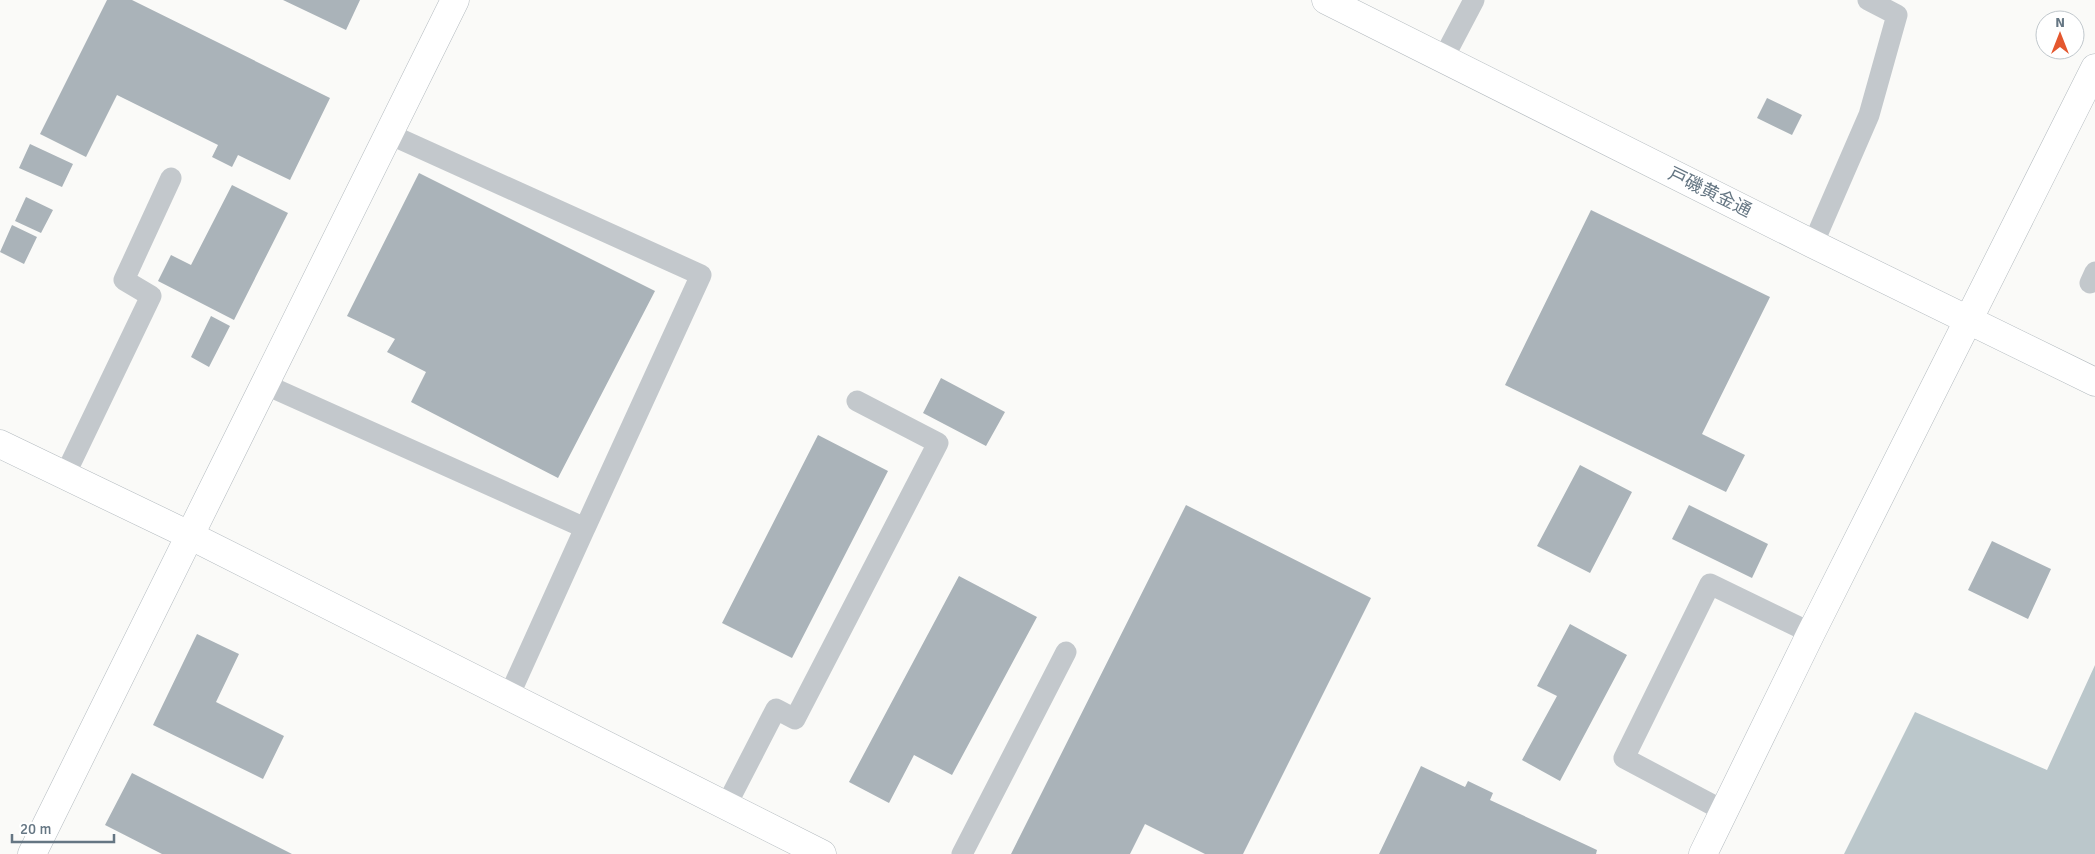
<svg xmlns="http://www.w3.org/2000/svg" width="2095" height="854" viewBox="0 0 2095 854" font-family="Signika,'Noto Sans JP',sans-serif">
<rect width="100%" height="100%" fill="#fafaf8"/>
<path fill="#bbc7cb" d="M2095,665V854H1844L1915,712L2047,770Z"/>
<path fill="#aab3b9" d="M107,0H132L330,98L290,180L238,155L232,167L212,157L218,145L117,95L86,157L40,134Z
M283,0H360L346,30Z
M1767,98L1802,115L1792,135L1757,118Z
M30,144L73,164L62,187L19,168Z
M419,173L655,291L558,478L411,402L426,372L387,352L395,339L347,316Z
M232,185L288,213L234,320L158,281L171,255L191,265Z
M26,197L53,210L41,233L15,221Z
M1591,210L1770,297L1702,434L1745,455L1726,492L1505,385Z
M12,225L37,237L24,264L0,252Z
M211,316L230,326L209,367L191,357Z
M941,378L1005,412L986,446L923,413Z
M818,435L888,471L792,658L722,623Z
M1580,465L1632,492L1590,573L1537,546Z
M1186,505L1371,598L1243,854H1205L1145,824L1130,854H1011Z
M1689,505L1768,544L1752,578L1672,539Z
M1992,541L2051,569L2028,619L1968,590Z
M959,576L1037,617L952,775L914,755L889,803L849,782Z
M1570,624L1627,655L1560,781L1522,760L1557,696L1537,686Z
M197,634L239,654L216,702L284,736L263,779L153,725Z
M1421,766L1465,787L1468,781L1493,793L1490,800L1597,850L1596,854H1379Z
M132,773L292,854H162L105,825Z"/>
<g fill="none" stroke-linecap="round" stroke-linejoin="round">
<g stroke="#b3babf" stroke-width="29">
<path id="secondary" d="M1326,0L1813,244L2095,382
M0,444L189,535L822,854
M32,854L455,0
M1703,854L1811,633L2095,68"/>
</g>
<path stroke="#c3c8cc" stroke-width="21" d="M1443,59L1474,0
M389,134L701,275L585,528
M1813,244L1869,115L1897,15L1868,0
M2090,283L2095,272
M264,384L585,528L509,696
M65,475L151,296L124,280L171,178
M726,806L776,709L795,719L938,443L857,401
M1724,811L1624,758L1710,584L1811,633
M962,854L1066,652"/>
<use href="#secondary" stroke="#fff" stroke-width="28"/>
</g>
<g text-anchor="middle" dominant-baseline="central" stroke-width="5" stroke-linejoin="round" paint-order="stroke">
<g font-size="18" fill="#657683" stroke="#fff">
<text transform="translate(1710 192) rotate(26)">戸磯黄金通</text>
</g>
</g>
<g transform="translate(2060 35)"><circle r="24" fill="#ffffff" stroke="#c1c8cd"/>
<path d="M0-4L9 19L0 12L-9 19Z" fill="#e4572e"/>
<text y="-8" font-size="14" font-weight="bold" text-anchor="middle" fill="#657683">N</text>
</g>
<path d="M12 834v8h102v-8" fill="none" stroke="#657683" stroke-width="2.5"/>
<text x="20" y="834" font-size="15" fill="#657683" stroke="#ffffff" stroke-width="4" paint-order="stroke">20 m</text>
</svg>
